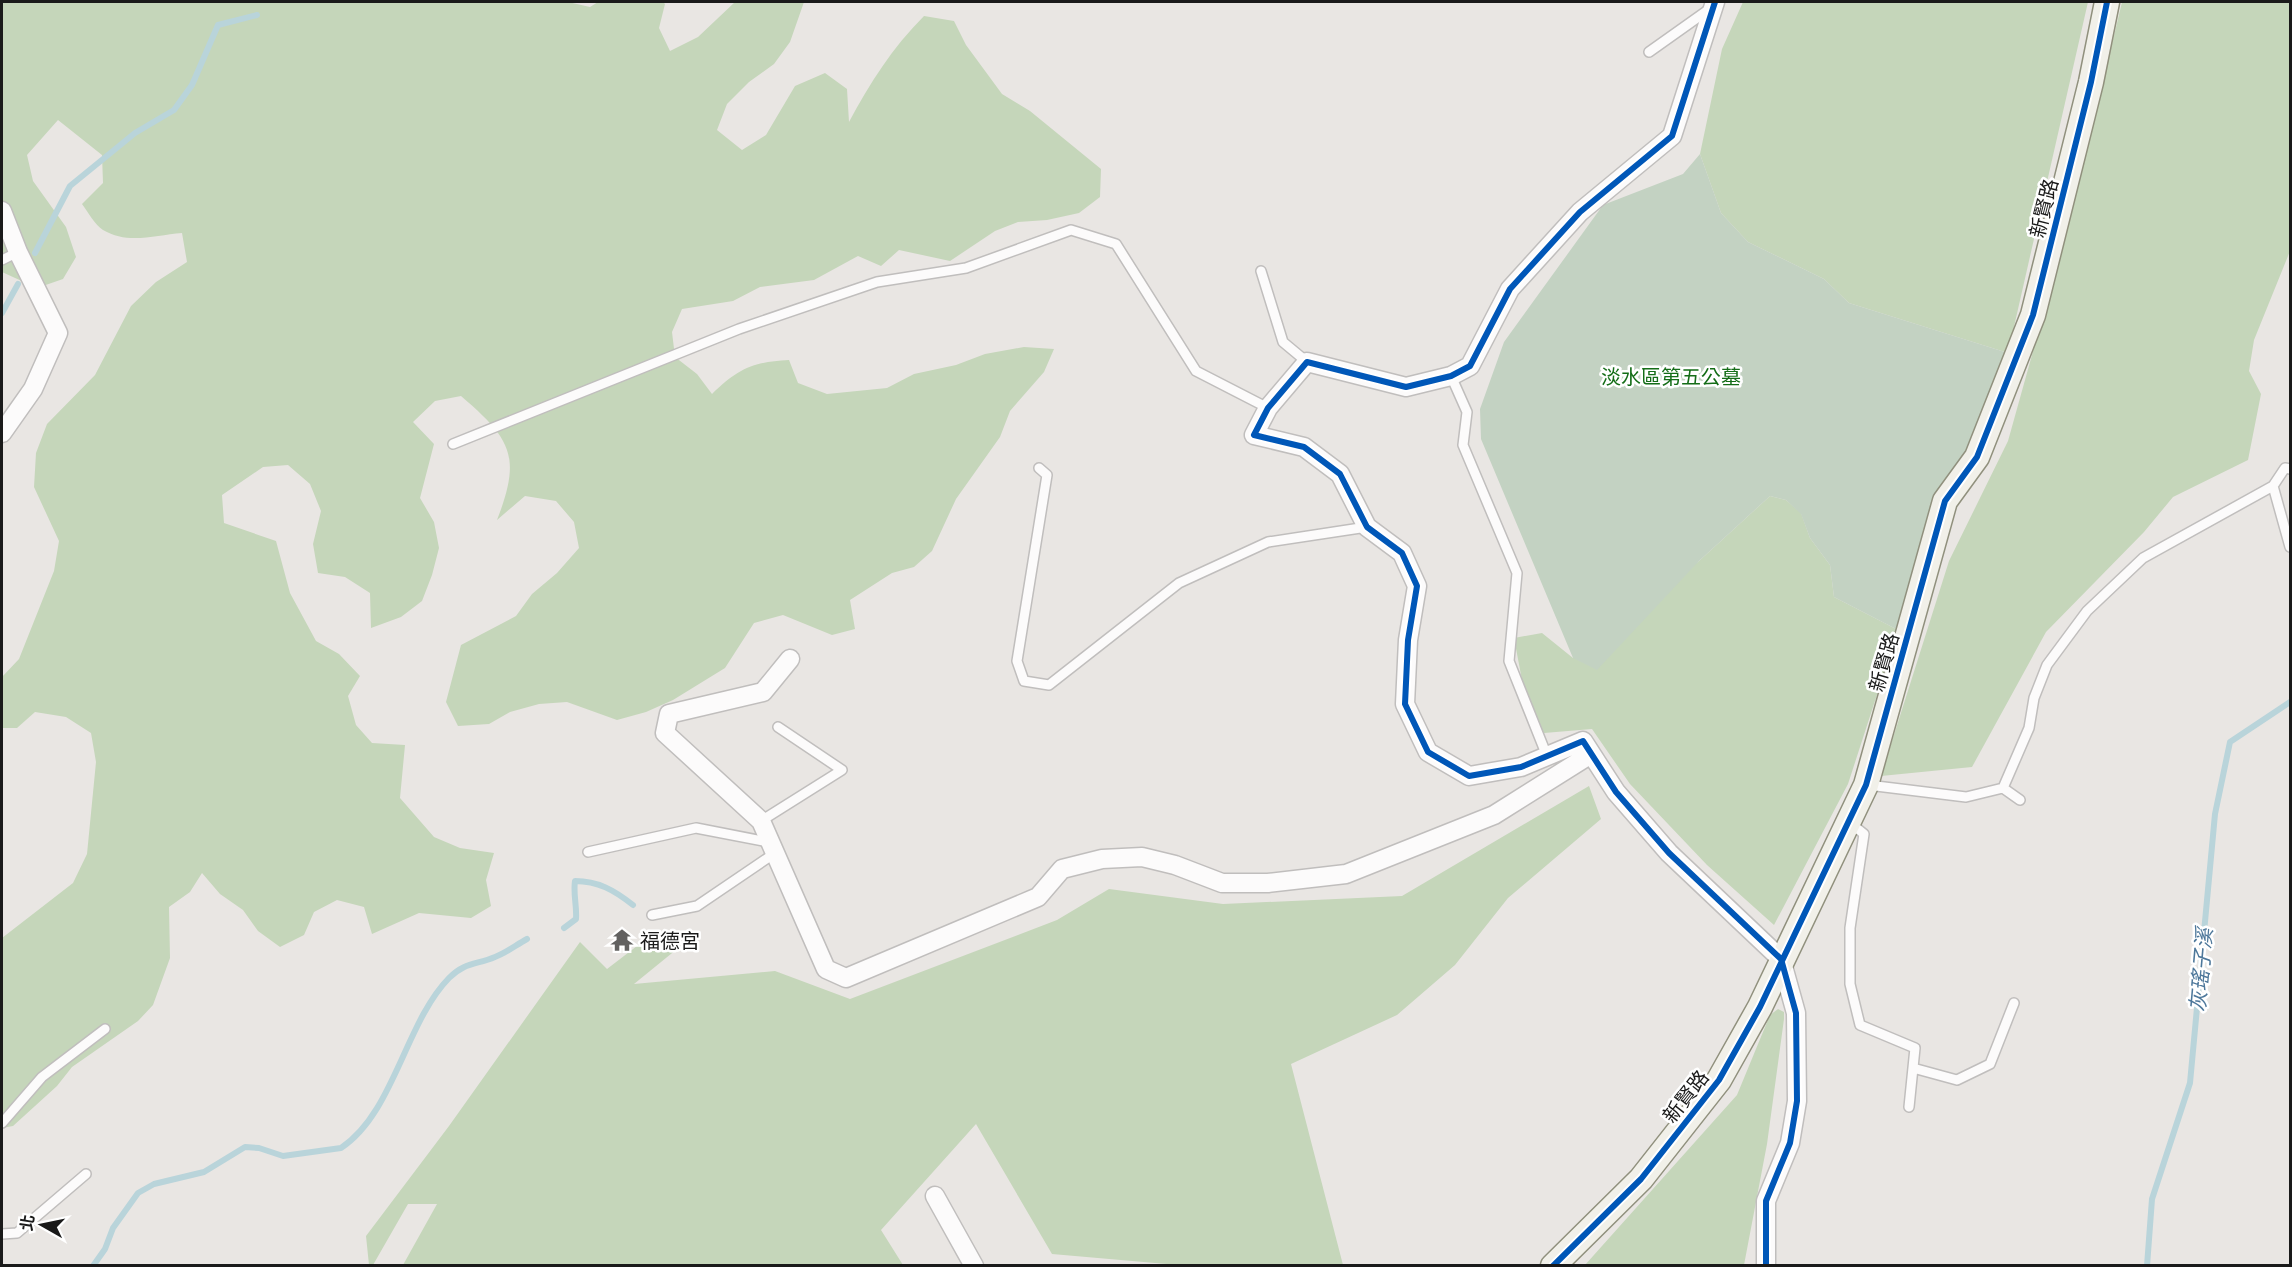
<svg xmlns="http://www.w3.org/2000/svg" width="2292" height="1267" viewBox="0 0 2292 1267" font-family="Barlow,'Noto Sans TC',sans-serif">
<rect width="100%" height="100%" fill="#e9e6e3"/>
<path fill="#c5d6ba" d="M2,2H568L590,7L598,2H663L665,4L659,28L670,51L698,37L735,2H804L790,42L774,64L749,82L727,104L717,130L742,150L766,135L795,86L825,73L847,89L849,122C870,83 892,48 924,16L954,21L966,45L1002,94L1030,111L1101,169L1100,197L1079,213L1047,220L1018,222L995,231L950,261L899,250L881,266L858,256L814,280L760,287L733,301L682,309L672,332L675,357L697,374L712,394C738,369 752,362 789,360L798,383L827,394L887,388L914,374L956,365L985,354L1024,347L1054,349L1044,372L1010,411L1000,437L956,499L932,551L914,567L892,573L850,600L855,629L832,635L783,615L754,623L725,668L673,700L646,712L617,720L567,702L539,704L510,712L489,724L458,726L446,702L461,645L516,616L532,594L557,573L579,548L574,522L556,501L525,496L497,520C522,456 511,439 461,396L435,401L413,422L434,444L420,498L434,522L439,548L432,575L422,601L401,617L371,628L370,593L345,577L318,573L313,544L321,511L310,484L288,465L263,467L222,495L224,523L276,541L290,593L316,641L339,654L360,676L348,696L356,725L372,743L405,745L400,798L434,837L460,848L494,853L486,880L491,906L471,918L419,913L372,934L364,907L337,900L314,912L304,935L280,947L258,931L243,910L220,894L202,873L190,892L169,907L170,958L153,1005L138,1021L72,1067L57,1086L13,1126L2,1128V938L73,883L87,854L96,762L91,733L66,717L35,712L17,728H2V677L19,659L54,571L59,541L34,487L36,453L47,424L95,375L131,306L156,282L187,262L182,233C155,235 128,245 103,230C95,225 88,212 82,204L103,183L102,155L58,120L27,155L33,181L66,227L76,257L63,279L37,288L2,272Z
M1743,2H2088L2008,353L1849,303L1824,279L1748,242L1721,213L1700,154L1722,49Z
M2122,2H2290V251L2254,340L2249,371L2261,394L2248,460L2173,497L2144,532L2046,632L1972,767L1881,776L1949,561L2008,441L2074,204Z
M1770,496L1786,500L1801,513L1810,538L1830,565L1834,597L1898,630L1848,784L1774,925L1707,865L1630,784L1592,729L1544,733L1529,717L1514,638L1542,633L1573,658L1699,561Z
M1589,786L1601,819L1508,898L1455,965L1397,1015L1291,1064L1343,1265H1178L1052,1254L976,1124L881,1230L903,1265H403L437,1204H408L373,1265H369L366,1236L449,1126L580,942L607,969L650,936L677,949L634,984L775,971L850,999L1057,920L1109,889L1223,904L1402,896Z
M1778,1009L1784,1012V1019L1767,1144L1744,1265H1585L1737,1095L1770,1015Z"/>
<path fill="#c3d2c2" d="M1700,154L1721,213L1748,242L1824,279L1849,303L2008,353L1898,630L1834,597L1830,565L1810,538L1801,514L1786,500L1770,496L1699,561L1597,670L1573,658L1481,439L1480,409L1504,342L1603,205L1683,174Z"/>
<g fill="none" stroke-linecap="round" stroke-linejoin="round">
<path stroke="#b9d4da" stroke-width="6" d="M35,253L70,186L135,133L174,110L192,85L218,25L257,15
M2,313L18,284
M564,928L576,919C577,906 573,894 575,881C598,881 614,890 633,905
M93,1266L105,1249L113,1228L138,1193L154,1184L204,1172L245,1147L259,1148L283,1156L341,1148C394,1113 405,1023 449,978C465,962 476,965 495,957C506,953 516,945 527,939
M2147,1266L2152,1199L2190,1083L2215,814L2230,742L2290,702"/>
<g stroke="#c0bebd" stroke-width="12">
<path id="lane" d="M1649,52L1711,8
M2,260L18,252
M1261,271L1283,342L1307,362
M1451,376L1467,412L1463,445L1517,573L1509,661L1547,756
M453,444L739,329L877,282L966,268L1071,230L1116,244L1196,371L1268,408
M1039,468L1047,475L1017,661L1024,681L1049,685L1179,583L1268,542L1367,527
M2273,486L2285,468L2290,469
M1868,785L1966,797L2003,788L2029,728L2034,698L2047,665L2087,611L2143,558L2273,486L2290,547
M2003,788L2020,800
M761,821L842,770L778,727
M1849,822L1864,834L1850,928V984L1860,1025L1915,1048L1909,1107
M588,852L696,828L768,842
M652,915L697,906L775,853
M1913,1068L1957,1080L1990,1064L2014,1003
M2,1123L42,1077L105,1029
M2,1234L17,1233L86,1174"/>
</g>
<g stroke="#c0bebd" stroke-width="21">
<path id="street" d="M1715,2L1672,136L1580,212L1510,289L1470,366L1451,376L1406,387L1307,362L1268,408L1254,435L1304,447L1340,474L1367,527L1402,553L1417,586L1408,640L1405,704L1428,752L1469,776L1521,767L1583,741L1616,792L1669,853L1781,959L1796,1013L1797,1101L1790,1143L1766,1201V1266
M2,211L18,252L58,333L33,389L2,433
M790,659L763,692L669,714L665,733L761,821L826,969L846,978L1038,897L1062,869L1102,859L1142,857L1175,865L1222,883H1268L1346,874L1494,815L1591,754
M935,1196L974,1266"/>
</g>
<g stroke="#90907d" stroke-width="27">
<path id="secondary" d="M1553,1266L1641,1179L1719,1080L1760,1007L1866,785L1945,501L1977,457L2033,315L2091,82L2107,2"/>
</g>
<use href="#lane" stroke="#fcfbfb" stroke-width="9"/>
<use href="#street" stroke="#fcfbfb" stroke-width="18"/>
<use href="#secondary" stroke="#f1f0e9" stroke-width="24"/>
<g stroke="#fff" stroke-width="10">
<path id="cycleway" d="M1715,2L1672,136L1580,212L1510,289L1470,366L1451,376L1406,387L1307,362L1268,408L1254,435L1304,447L1340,474L1367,527L1402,553L1417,586L1408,640L1405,704L1428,752L1469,776L1521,767L1583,741L1616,792L1669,853L1781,959L1796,1013L1797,1101L1790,1143L1766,1201V1266
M1553,1266L1641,1179L1719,1080L1760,1007L1866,785L1945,501L1977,457L2033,315L2091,82L2107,2"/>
</g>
<use href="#cycleway" stroke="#0057b8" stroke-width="6"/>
</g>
<defs>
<g id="temple-bare" transform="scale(1.8)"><path d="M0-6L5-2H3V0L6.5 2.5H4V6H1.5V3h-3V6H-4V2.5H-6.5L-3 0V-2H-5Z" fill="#626160" stroke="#fff" stroke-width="2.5" paint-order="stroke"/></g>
</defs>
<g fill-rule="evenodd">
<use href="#temple-bare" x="622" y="940"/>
</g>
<g text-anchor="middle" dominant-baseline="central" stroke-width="5" stroke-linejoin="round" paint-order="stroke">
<g font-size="20" fill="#1a1a1a" stroke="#fff">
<text transform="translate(2043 208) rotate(-76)">新賢路</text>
<text transform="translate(1883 662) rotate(-74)">新賢路</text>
<text transform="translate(1685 1096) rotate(-52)">新賢路</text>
</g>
<g font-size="20" fill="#146d17" stroke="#fff">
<text x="1671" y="376">淡水區第五公墓</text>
</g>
<g font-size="20" fill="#1a1a1a" stroke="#fff" text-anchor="start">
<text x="640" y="940">福德宮</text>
</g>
<g font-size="21" font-style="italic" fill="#4d779a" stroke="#fff">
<text transform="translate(2200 970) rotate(-85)">灰瑤子溪</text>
</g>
</g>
<rect width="2292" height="1267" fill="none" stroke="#1a1a1a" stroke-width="6"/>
<g transform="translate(42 1225) rotate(279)" stroke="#ffffff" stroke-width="4.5" paint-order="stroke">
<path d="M0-4.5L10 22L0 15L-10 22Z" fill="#1a1a1a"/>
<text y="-9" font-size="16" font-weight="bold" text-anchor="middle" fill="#1a1a1a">北</text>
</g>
</svg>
